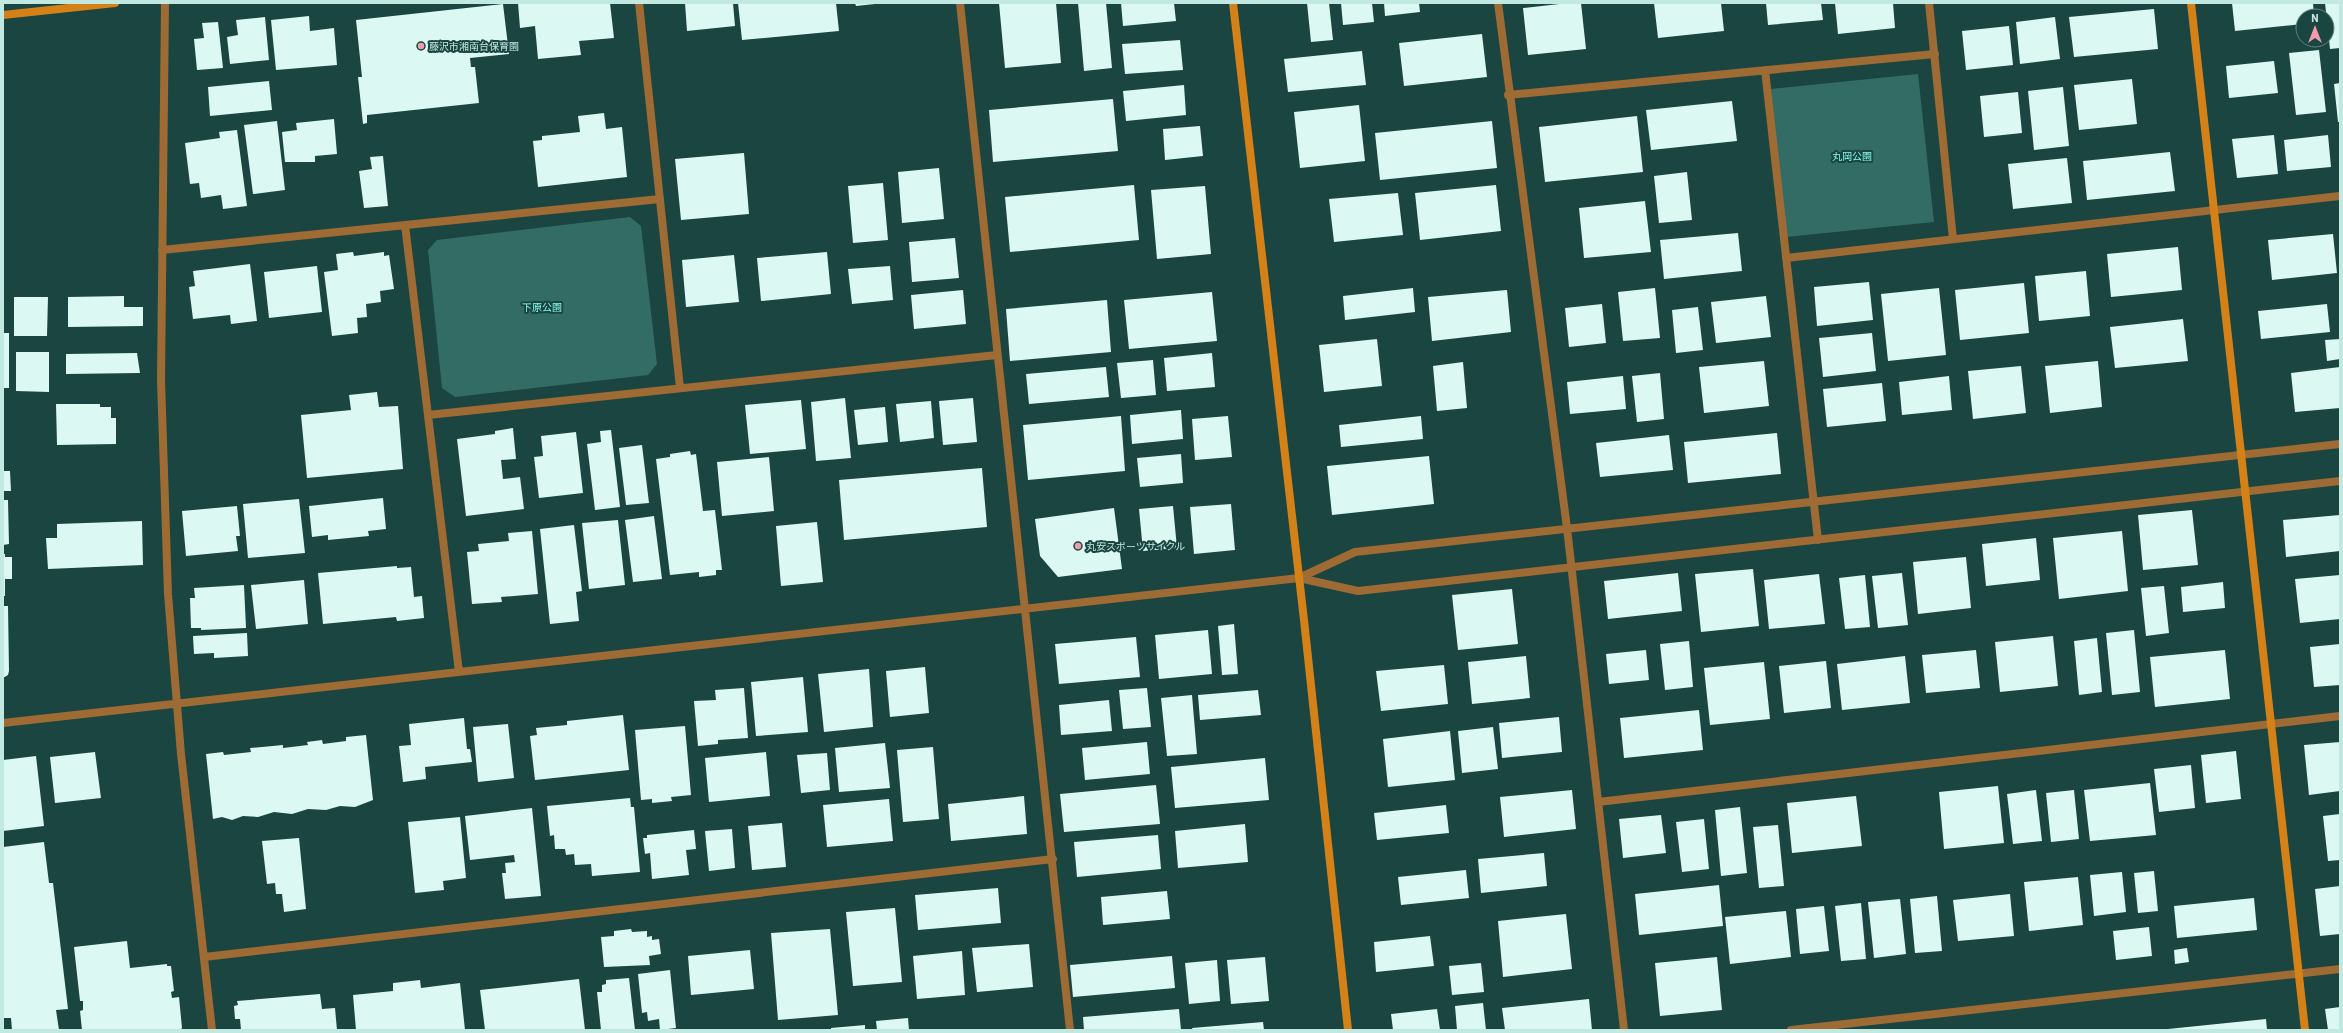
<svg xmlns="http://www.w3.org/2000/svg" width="2343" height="1033" viewBox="0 0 2343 1033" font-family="Barlow,'Noto Sans JP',sans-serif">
<rect width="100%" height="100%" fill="#1a4540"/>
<path fill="#336c65" d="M1918,74L1934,222L1786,237L1771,89Z
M630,217L641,226L657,364L648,375L455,397L442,388L428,250L437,240Z"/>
<path fill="#dbf8f3" d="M518,3H610L614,38L579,41L581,55L538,59L535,26L520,28Z
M685,3H733L735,26L687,31Z
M738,3H836L839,31L742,40Z
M855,3H875V4L856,6Z
M999,3H1056L1061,63L1005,68Z
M1078,3H1106L1112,68L1084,71Z
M1121,3H1174L1176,21L1123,26Z
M1307,3H1329L1333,40L1311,42Z
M1341,3H1372L1374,22L1343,25Z
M1384,3H1419L1420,12L1385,16Z
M1568,3H1581L1586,49L1528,55L1523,8Z
M1654,3H1721L1724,31L1658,38Z
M1766,3H1821L1823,20L1768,25Z
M1835,3H1893L1895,28L1838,34Z
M2232,3H2313L2314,16H2303V24L2235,31Z
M2325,3H2340V48L2330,49Z
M503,4L509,54L470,58L471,67H475L479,103L367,115V123L363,124L358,77H362L356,20Z
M2154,9L2158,49L2074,57L2069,17Z
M309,16L310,31L334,28L337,65L276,70L271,20Z
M265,17L269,60L230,64L227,37L238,35L236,20Z
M2055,17L2060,59L2020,64L2016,22Z
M218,22L223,68L197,70L194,39L204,38L202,23Z
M2009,26L2013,65L1966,70L1962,31Z
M1482,34L1487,77L1404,86L1399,43Z
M1180,40L1183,70L1125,74L1122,44Z
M2319,50L2326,112L2296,115L2289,53Z
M1362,51L1366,85L1288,92L1284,59Z
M2274,61L2278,93L2229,98L2226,66Z
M2132,79L2137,124L2079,130L2074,85Z
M269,81L272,110L210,116L208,87Z
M2340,83V122H2338L2334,84Z
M1184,85L1186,115L1126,121L1123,91Z
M2063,87L2069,146L2034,150L2028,91Z
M2018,92L2022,133L1984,137L1980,96Z
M1113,99L1118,151L993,162L989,110Z
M1732,101L1737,141L1651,150L1646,110Z
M1359,105L1365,161L1300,168L1294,112Z
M604,113L606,129L622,127L627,177L538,187L533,141L542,140V136L580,132L578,116Z
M1637,116L1643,172L1545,182L1539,127Z
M334,119L337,154L315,156V162H285L282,132L297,130L296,123Z
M277,121L285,190L253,194L244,125Z
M1492,121L1497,168L1380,180L1375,133Z
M1200,126L1203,156L1165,160L1163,129Z
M237,130L247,206L223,209L221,195L201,198L199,183L190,184L185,143L220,138L219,132Z
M2274,135L2278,174L2237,178L2232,139Z
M2328,135L2331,167L2287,171L2284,140Z
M2170,152L2175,191L2087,200L2083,161Z
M744,153L749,214L681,220L675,159Z
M383,156L388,206L364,208L359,171L372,169L370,157Z
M2067,158L2072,203L2013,209L2008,164Z
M939,168L944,219L902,223L898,172Z
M1687,172L1692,220L1659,223L1654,176Z
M883,183L888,240L853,243L848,186Z
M1134,185L1139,240L1010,252L1005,197Z
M1496,185L1501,231L1420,240L1415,193Z
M1205,186L1211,254L1157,259L1151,190Z
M1398,193L1403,235L1334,242L1329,199Z
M1645,201L1651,252L1584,258L1579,208Z
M1738,233L1742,271L1664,279L1660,240Z
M2333,234L2337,273L2272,280L2268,240Z
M955,238L959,278L912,282L909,242Z
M2178,247L2182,290L2111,297L2107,254Z
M353,252L354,256L384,252V256L389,255L394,289L380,291L381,302L366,304L367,317L357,318L358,333L332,336L324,272L338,270L336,254Z
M827,252L831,294L761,301L757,258Z
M734,255L739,302L686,307L682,260Z
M250,264L257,321L231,324L230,315L193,319L189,287L195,286L193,271Z
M317,266L322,312L269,318L264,272Z
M890,266L893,300L852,304L848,269Z
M2086,271L2090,316L2039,321L2035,276Z
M1869,282L1873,320L1817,326L1814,287Z
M2024,283L2029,333L1960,340L1955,290Z
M1413,288L1415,312L1345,320L1343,296Z
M1655,288L1660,338L1623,341L1618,292Z
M1939,288L1946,355L1888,361L1881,294Z
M963,290L966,324L914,329L911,295Z
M1507,290L1511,332L1432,341L1428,297Z
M1212,292L1217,341L1129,349L1124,300Z
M124,296V307H143V326L68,327V297Z
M1766,296L1771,337L1716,343L1711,302Z
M14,297H48L47,336H14Z
M1107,300L1111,352L1010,361L1006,309Z
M1602,304L1606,343L1569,347L1565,308Z
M2327,304L2330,332L2261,339L2258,311Z
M1698,307L1703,350L1676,353L1672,310Z
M2183,319L2188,361L2115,368L2110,327Z
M3,333H9V388H3Z
M1872,333L1876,371L1823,377L1819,338Z
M1377,339L1382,386L1324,392L1319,345Z
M2340,339V359L2327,361L2325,340Z
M16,352H49V392L16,391Z
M137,353L140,373L66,374V354Z
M1212,353L1215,387L1167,391L1164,358Z
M1153,360L1156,395L1121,398L1117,363Z
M1764,361L1769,406L1704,413L1699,367Z
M2098,361L2102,407L2050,413L2045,366Z
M1463,362L1467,408L1437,411L1433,366Z
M2021,366L2026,413L1973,419L1968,371Z
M1106,367L1109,397L1029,404L1026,374Z
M2340,367V408L2295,412L2291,373Z
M1660,373L1664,419L1637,422L1632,376Z
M1623,376L1626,409L1570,414L1567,382Z
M1949,376L1952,410L1902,415L1899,382Z
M1882,383L1886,421L1827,427L1823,389Z
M377,392L379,407L398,406L403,469L307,478L301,415L351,410L349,395Z
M845,398L851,458L816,461L811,402Z
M973,398L977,442L943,445L939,401Z
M801,400L806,449L750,454L745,405Z
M931,401L934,438L900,442L896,404Z
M56,404H100V407H111V418H116V444L57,445Z
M885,407L888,442L858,445L854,410Z
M1181,410L1183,439L1132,444L1130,415Z
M1121,416L1125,471L1028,480L1023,425Z
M1228,416L1232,457L1195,460L1192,419Z
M1421,416L1423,439L1341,447L1339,425Z
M513,428L516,459L501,460L503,479L520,477L524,509L466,516L457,439L495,434V431Z
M611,430L620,507L595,510L587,444L601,442L600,431Z
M576,432L583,493L539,498L534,457L543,456L541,436Z
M1777,433L1781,474L1688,483L1684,442Z
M1669,435L1673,470L1600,477L1596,443Z
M642,445L649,503L626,505L619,448Z
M690,451L691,455L696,454L703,511L715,510L722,570H716V575L699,577V572L670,575L656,459L670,457V454Z
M1181,454L1183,483L1140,487L1137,458Z
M1429,456L1434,504L1332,515L1327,466Z
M769,457L774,511L722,516L717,462Z
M982,468L987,527L844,540L839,480Z
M3,471H10L11,491H3Z
M383,498L386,529L368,531L369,536L328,540V535L312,537L309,506Z
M299,499L305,553L248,558L243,504Z
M3,500H8L9,544L3,545Z
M1231,504L1235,550L1194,554L1190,507Z
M237,506L240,536H236L238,551L186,556L182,511Z
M1173,506L1177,548L1143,551L1139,509Z
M1114,508L1122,569L1058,577L1040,556L1035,519Z
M2192,510L2198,565L2143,570L2138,515Z
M2340,515V551L2286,557L2283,520Z
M654,516L662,579L633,582L625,520Z
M618,520L625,585L589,589L582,523Z
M142,521L143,565L48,569L46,538H57V524Z
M817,522L823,582L781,586L776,526Z
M574,525L582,591L576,592L579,621L550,624L540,529Z
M532,531L538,594L501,597L502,602L472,604L467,552L479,551L478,544L509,541L508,533Z
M2122,531L2128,591L2059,599L2053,538Z
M2036,538L2040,580L1986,586L1982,544Z
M3,554H5V557H12V579H5V596H3Z
M1966,557L1971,608L1918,614L1913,562Z
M397,566V568L411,567L414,597L422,596L424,618L397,621L396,617L323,624L318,573Z
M1753,569L1759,626L1701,632L1695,574Z
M1678,573L1682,611L1608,619L1604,581Z
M1902,573L1908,625L1878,628L1872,576Z
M1819,574L1825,624L1769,629L1764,580Z
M1865,575L1870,627L1845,629L1839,578Z
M2340,575V619L2300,623L2295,579Z
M304,580L308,624L256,629L251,585Z
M2223,582L2225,608L2183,612L2181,587Z
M244,585L246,628L201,630V628H191L190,598H195L194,588Z
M2164,586L2169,633L2146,636L2141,588Z
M1512,589L1518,644L1458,650L1452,595Z
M3,606H8L9,671L8,675L3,678Z
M1234,624L1238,674L1222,675L1218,626Z
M1208,630L1212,674L1159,679L1155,635Z
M2134,630L2140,692L2112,695L2106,633Z
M247,633L248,656L214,658V653L194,654L193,636Z
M2053,636L2058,686L2000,692L1995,642Z
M1136,637L1140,677L1059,684L1055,644Z
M2097,638L2102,692L2079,695L2074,641Z
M1689,641L1693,687L1665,690L1660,644Z
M2340,644V685L2314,687L2310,647Z
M1646,650L1649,680L1609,684L1606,654Z
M1976,650L1980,688L1926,693L1922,655Z
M2225,650L2230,699L2155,707L2150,657Z
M1526,656L1530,698L1472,704L1468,662Z
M1905,656L1910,703L1842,710L1837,664Z
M1826,661L1831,708L1784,713L1779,666Z
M1764,662L1770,719L1710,725L1704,668Z
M1444,665L1448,704L1381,711L1376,671Z
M925,667L929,713L890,717L886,671Z
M869,669L873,727L824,732L818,674Z
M803,677L808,732L756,736L751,682Z
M744,688L748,738L718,740V744L698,746L694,701L716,700L715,690Z
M1147,688L1151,727L1123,729L1119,690Z
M1258,690L1261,715L1200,720L1198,695Z
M1192,695L1197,754L1167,756L1161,698Z
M1109,700L1112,731L1061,735L1059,705Z
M1699,710L1703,750L1624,758L1620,718Z
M623,715L629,770L535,780L530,736L537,735L536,728L567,725V721Z
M1559,717L1562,752L1502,758L1499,723Z
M464,718L467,749H470L472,762L425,767L426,779L403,782L399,746L411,745L409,724Z
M508,724L514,778L478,782L473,727Z
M685,726L691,795L671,797L672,801L652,803V799L641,800L635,730Z
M1493,727L1498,769L1462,773L1458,731Z
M1450,731L1455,780L1388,787L1383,739Z
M366,735L373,800L355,807L340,806L326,810L308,809L292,814L274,812L258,817L243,816L232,820L222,817L213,819L206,754L223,752L224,755L251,752L250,748L283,745V748L308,745L307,742L322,740L323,744L346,741V737Z
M1147,742L1150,774L1085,780L1082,748Z
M2340,742V791L2309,795L2304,745Z
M885,743L890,788L839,792L835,748Z
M933,747L939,819L903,822L897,750Z
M2236,751L2241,799L2206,803L2201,755Z
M95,752L101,798L55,803L50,757Z
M766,752L770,796L709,802L705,758Z
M827,753L830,790L801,793L797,755Z
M36,756L44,826L3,831V760Z
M1265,758L1269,800L1175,808L1171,767Z
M2191,765L2195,808L2159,812L2154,769Z
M2150,783L2156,835L2090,841L2084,790Z
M1156,785L1160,824L1064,832L1060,794Z
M1998,786L2004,843L1944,849L1939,792Z
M1572,790L1576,829L1504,837L1500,797Z
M2036,790L2042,841L2013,844L2007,794Z
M2074,790L2079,839L2051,842L2046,793Z
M1024,796L1027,834L951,841L948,804Z
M1856,796L1862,846L1792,853L1787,803Z
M630,798L631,807H634L640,872L592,876L591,864L575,865L574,854L566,855L565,849H555L554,835L550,836L547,806Z
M889,799L893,841L827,847L823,805Z
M1446,805L1449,833L1377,840L1374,813Z
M1740,807L1747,873L1721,876L1715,810Z
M532,808L541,896L505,899L502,873H506L505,863L515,862L514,855L470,860L465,816Z
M2340,814V860L2328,861L2323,816Z
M1661,815L1666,853L1623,858L1619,819Z
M460,817L466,878L443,881L444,890L415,893L408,822Z
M1704,819L1709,869L1682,872L1676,822Z
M782,823L786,867L752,870L748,826Z
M1245,824L1248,862L1178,868L1175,831Z
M1778,825L1784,886L1759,888L1753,827Z
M732,829L735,868L709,871L705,831Z
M694,830L696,849L686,850L689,875L652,879L650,853L645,854L643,838H647V835Z
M1158,835L1161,869L1077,877L1074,842Z
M299,838L306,909L284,912L282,894H276L275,883L267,884L262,841Z
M44,842L49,883H53L68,1009L56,1010L59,1030H12L11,1018H3V847Z
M1544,853L1547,886L1481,893L1478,859Z
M1466,870L1469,898L1401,905L1398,877Z
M2154,871L2158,911L2138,913L2134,873Z
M2122,872L2126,912L2094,916L2090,875Z
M2078,877L2083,925L2029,931L2024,882Z
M1719,885L1723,926L1639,935L1635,894Z
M2340,886V934L2320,936L2315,889Z
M998,888L1001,923L918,930L915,895Z
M1167,891L1170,919L1103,925L1101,897Z
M2010,894L2014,936L1958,941L1953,900Z
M1937,896L1942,951L1915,953L1910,899Z
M2254,898L2257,930L2177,938L2174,906Z
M1900,899L1906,954L1874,958L1868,902Z
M1861,903L1866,959L1841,961L1835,906Z
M1824,906L1829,951L1800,954L1796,909Z
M895,908L902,982L853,986L846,912Z
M1786,911L1791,957L1730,964L1725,917Z
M1566,914L1572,969L1503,977L1498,921Z
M2149,927L2152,956L2116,960L2113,931Z
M631,929L632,932L647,931V937L652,936V940L659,939L661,954L649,956L650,965L604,967L601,937L614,936V931Z
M830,929L838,1015L778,1020L771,933Z
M1430,936L1434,966L1376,972L1374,942Z
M127,941L130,968L167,964V966H171L174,991L171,992L172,998L179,997L182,1028L180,1030H82L80,1011L83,1010V1001H80L74,947Z
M1029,944L1033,987L977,992L972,948Z
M2187,948L2189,962L2175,964L2174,950Z
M750,950L754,989L691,995L688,956Z
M962,951L965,995L917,999L913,956Z
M1172,956L1175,988L1073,997L1070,965Z
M1265,957L1269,1001L1231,1004L1227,960Z
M1717,957L1722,1010L1660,1016L1655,963Z
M1217,960L1220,1001L1189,1004L1185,963Z
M1481,963L1484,992L1452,995L1449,966Z
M670,970L676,1028L660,1030L659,1019L648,1021L647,1012L642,1013L638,974Z
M629,978L635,1030H601L597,992H602V985L606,984V980Z
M579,979L585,1030H485L480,990Z
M420,980L421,988L460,983L465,1030H356L353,995L393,991V983Z
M320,994L322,1009L335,1008L337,1030H241L240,1019H235L234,1006L238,1005L237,1001Z
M1589,999L1592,1030H1505L1502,1008Z
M1483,1003L1486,1030H1457L1455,1006Z
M2340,1007V1030H2328L2325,1009Z
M1179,1009L1181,1030H1084L1083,1017Z
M1437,1009L1440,1030H1393L1391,1014Z
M908,1018L909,1030H877L876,1021Z
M2266,1019L2267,1030H2168V1029Z
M1263,1022L1264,1030H1193L1192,1028Z
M865,1025V1030H831V1028Z"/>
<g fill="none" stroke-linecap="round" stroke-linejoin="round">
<path stroke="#9e6b34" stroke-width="8" d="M165,3L161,380L168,594L181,754L212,1030
M639,3L680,388
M960,3L1070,1030
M1498,3L1567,528L1624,1030
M1929,3L1953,239
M1765,70L1818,540
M1508,95L1935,54
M405,225L459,672
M162,250L660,199
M1786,258L2340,196
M428,415L997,355
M1299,578L1358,591L2340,481
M3,723L1299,578L1355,552L2340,444
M1598,802L2340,716
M204,957L1053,859
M1791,1030L2340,969"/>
<path stroke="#d48217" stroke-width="8" d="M1233,3L1304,620L1348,1030
M2191,3L2305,1030
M3,15L115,3"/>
</g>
<g fill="#f29aae" stroke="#1a4540" stroke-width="1.5">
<circle cx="421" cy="46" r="4"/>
<circle cx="1078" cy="546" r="4"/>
</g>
<g text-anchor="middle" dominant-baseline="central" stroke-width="4" stroke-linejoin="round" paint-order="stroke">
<g font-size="10" fill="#c2e8e2" stroke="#1a4540" text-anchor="start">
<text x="429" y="46">藤沢市湘南台保育園</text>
<text x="1086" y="546">丸安スポーツサイクル</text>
</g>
<g font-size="10" fill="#84fced" stroke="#1a4540">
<text x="1852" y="156">丸岡公園</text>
<text x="542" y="307">下原公園</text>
</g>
</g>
<rect width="2343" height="1033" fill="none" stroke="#c2e8e2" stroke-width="8"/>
<g transform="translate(2315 28)"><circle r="19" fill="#1a4540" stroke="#5d8681"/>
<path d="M0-3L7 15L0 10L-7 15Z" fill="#f29aae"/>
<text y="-6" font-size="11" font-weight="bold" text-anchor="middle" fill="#c2e8e2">N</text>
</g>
</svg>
